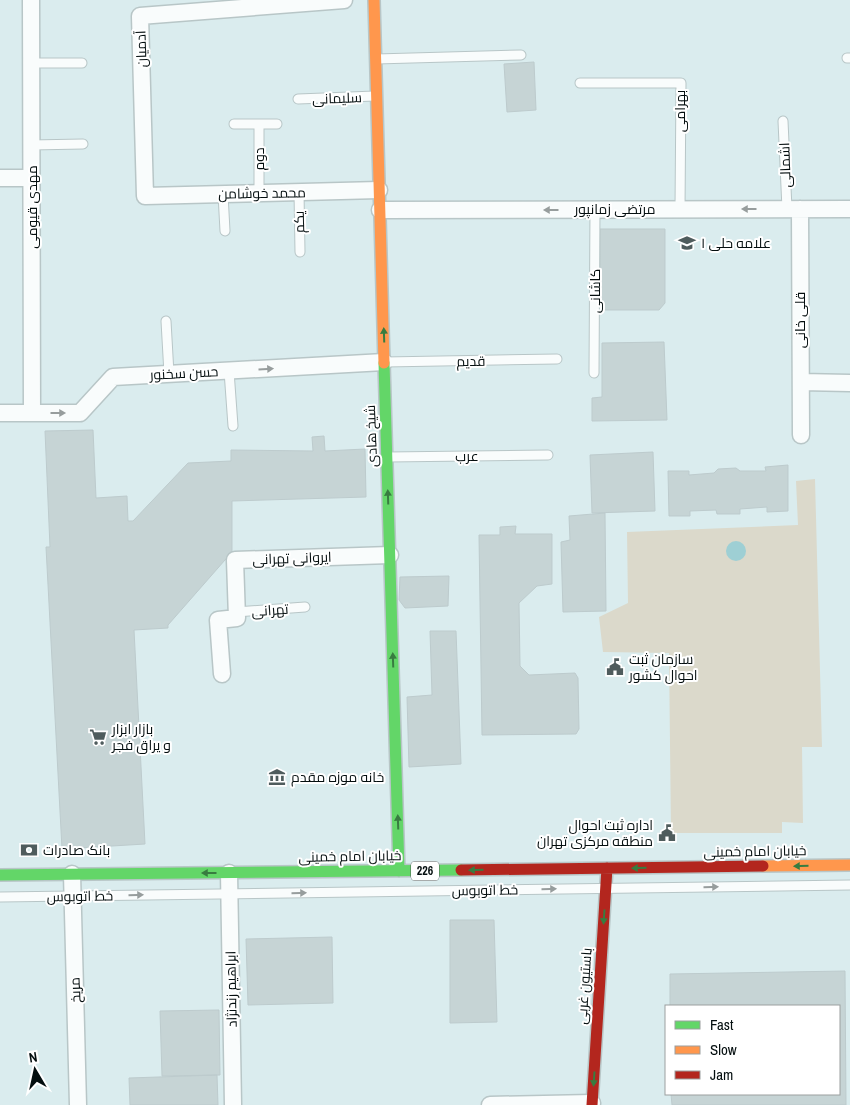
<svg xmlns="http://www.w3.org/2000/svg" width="850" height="1105" viewBox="0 0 850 1105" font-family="'Archivo Narrow',Cairo,sans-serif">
<rect width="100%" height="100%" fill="#daecee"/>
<path fill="#dbd9cb" d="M815,479L822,747H802L803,823L782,822V833H671L669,653L603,652L599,617L628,603L627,532L798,525L796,481Z"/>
<path fill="#9ecfd4" d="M726 551a10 10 0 1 1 20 0a10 10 0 1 1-20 0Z"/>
<path fill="#c6d4d5" stroke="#bdcbcd" d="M534,62L536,110L507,112L504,64Z
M600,229H665V303L659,310H600Z
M664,342L667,420L592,421V398L602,397V343Z
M93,430L96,498L127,496L128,521H133L188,463L231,461V450L313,451L312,437L324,436L325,451L365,449L366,497L232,501V552L168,625V628L134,630L145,844L62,849L46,547H50L45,431Z
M653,452L655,511L592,513L590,455Z
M788,465V511L767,512V507L740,509V514H717L716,510L690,511V516H669L668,471H689V475L714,473L718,469L736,468L740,471H766L765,467Z
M605,513L606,611L563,612L561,542L570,540L569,516Z
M516,526L515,534H552V584L537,586L519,603L520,666L529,675L575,673L578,678L579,729L576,734L482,735L479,535H500V527Z
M449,576L448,606L405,608L399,600L400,577Z
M430,631H456L461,764L409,767L407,697L432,695Z
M450,920H494L497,1022L450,1023Z
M332,937L333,1003L248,1005L246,939Z
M845,971L846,1105H672L671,1094H839V1006H670V974Z
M219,1010L220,1075L162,1076L160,1011Z
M217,1075L218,1105H130L129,1078Z"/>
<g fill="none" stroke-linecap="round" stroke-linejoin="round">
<g stroke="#b8c6c7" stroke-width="11">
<path id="lane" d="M847,58H850
M376,59L521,55
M31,63H82
M580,83H681L680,209
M298,99L375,96
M783,121L787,209
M234,124H277
M31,145L83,144
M299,192L300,252
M259,193V124
M223,194L225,231
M166,321L169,374
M385,362L557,359
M229,371L233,426
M594,373L595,209
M388,457L548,455
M236,612L305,607
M0,897L850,885"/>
</g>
<g stroke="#b8c6c7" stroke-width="19">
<path id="street" d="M31,0L32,413
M344,0L140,16L145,196L379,190
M0,178H31
M800,209L801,435
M380,210L850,209
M801,382L850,383
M0,413H80L113,377L384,362
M222,674L218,620L237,618L235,560L390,555
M229,873L233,1105
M72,874L78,1105
M490,1105L592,1103"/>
</g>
<g stroke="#b8c6c7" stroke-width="14">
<path id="fast" d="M384,363L399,871
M0,875L461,870"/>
</g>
<g stroke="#b8c6c7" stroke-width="14">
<path id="slow" d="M374,0L384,363
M763,866L850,865"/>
</g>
<g stroke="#b8c6c7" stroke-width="14">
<path id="jam" d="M461,870L763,866
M592,1105L607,868"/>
</g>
<use href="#lane" stroke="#f9fcfc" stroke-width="9"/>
<use href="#street" stroke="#f9fcfc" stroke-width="16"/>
<use href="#fast" stroke="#63d668" stroke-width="11"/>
<use href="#slow" stroke="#ff974d" stroke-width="11"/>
<use href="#jam" stroke="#b3261e" stroke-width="11"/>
</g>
<defs><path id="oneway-solid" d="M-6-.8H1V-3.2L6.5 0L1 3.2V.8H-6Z" transform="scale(1.25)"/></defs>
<g fill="#979d9d">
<use href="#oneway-solid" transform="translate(749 209) rotate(180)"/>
<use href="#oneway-solid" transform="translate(551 210) rotate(180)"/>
<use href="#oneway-solid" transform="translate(266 369) rotate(-3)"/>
<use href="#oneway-solid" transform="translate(58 413)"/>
<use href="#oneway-solid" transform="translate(711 887) rotate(-1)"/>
<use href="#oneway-solid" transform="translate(549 889) rotate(-1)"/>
<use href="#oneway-solid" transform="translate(299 893) rotate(-1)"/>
<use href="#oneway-solid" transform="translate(136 895) rotate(-1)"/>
</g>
<g fill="#387c40">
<use href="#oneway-solid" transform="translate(384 335) rotate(-92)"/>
<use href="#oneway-solid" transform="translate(388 497) rotate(-92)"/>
<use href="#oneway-solid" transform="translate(393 660) rotate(-92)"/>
<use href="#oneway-solid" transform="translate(398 822) rotate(-92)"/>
<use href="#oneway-solid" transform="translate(801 866) rotate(179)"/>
<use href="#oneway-solid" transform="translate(639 868) rotate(179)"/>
<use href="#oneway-solid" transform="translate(476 870) rotate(179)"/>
<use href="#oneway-solid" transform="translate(209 873) rotate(180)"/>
<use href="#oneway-solid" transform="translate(604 917) rotate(94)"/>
<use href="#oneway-solid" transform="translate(594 1079) rotate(94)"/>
</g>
<defs>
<g id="school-bare" transform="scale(1.35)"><path d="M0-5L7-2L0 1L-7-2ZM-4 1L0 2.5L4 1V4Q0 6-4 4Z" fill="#4f5c5d" stroke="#fff" stroke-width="2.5" paint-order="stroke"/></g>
<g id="civic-bare" transform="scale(1.35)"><path d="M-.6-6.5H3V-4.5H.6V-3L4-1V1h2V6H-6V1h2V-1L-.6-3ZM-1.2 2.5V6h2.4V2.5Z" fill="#4f5c5d" stroke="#fff" stroke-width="2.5" paint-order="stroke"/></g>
<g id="supermarket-bare" transform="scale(1.35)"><path d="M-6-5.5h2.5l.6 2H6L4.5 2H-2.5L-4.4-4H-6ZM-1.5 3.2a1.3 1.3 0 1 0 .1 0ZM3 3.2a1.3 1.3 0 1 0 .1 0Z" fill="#4f5c5d" stroke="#fff" stroke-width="2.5" paint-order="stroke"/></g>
<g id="museum-bare" transform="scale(1.35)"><path d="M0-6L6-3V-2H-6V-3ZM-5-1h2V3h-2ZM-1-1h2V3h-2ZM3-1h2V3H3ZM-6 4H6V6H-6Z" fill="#4f5c5d" stroke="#fff" stroke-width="2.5" paint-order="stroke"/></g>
<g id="bank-bare" transform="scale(1.35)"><path d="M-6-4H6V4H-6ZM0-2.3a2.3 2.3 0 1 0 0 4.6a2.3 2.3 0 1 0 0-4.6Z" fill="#4f5c5d" stroke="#fff" stroke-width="2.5" paint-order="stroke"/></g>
</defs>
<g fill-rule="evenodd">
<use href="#school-bare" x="687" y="243"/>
<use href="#civic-bare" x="615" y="667"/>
<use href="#supermarket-bare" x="98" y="737"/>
<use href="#museum-bare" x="277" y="777"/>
<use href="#civic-bare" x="667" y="833"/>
<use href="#bank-bare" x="29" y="850"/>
</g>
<g text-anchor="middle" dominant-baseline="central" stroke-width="4" stroke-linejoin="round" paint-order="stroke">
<rect fill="#fff" stroke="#4f5657" stroke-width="1" x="411" y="861.5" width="28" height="19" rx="4"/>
<g font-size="12" font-weight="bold" fill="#040e0f">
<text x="425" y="871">226</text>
</g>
<g font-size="14" fill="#040e0f" stroke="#fff">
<text transform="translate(141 49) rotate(-92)">آدمیان</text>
<text transform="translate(337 98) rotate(-2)">سلیمانی</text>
<text transform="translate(680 111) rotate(-90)">بهرامی</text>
<text transform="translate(259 159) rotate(-90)">دوم</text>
<text transform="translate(785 165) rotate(-92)">اشمالی</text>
<text transform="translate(262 193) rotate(-1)">محمد خوشامن</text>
<text transform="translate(32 207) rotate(-90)">مهدی قیومی</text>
<text x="615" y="209">مرتضی زمانپور</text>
<text transform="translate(299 222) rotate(-91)">یکم</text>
<text transform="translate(595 291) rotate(-90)">کاشانی</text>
<text transform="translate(800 320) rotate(-90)">قلی خانی</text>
<text transform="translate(471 361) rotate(-1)">قدیم</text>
<text transform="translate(184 373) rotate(-3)">حسن سخنور</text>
<text transform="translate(371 436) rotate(-92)">شیخ هادی</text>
<text transform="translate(467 456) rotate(-1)">عرب</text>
<text transform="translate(292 558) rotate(-2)">ایروانی تهرانی</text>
<text transform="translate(270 610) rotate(-4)">تهرانی</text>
<text transform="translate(755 851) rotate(-1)">خیابان امام خمینی</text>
<text transform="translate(350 856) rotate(-1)">خیابان امام خمینی</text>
<text transform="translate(485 890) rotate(-1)">خط اتوبوس</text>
<text transform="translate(80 896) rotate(-1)">خط اتوبوس</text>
<text transform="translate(584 986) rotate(-86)">باستیون غربی</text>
<text transform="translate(231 989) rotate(-91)">ابراهیم زندنژاد</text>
<text transform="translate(75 990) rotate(-92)">مریخ</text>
</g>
<g font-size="14" fill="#040e0f" stroke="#fff" text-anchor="start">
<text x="701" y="243">علامه حلی ۱</text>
<text x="629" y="659">سازمان ثبت<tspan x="629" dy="16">احوال کشور</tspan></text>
<text x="112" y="729">بازار ابزار<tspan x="112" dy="16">و یراق فجر</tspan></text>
<text x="291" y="777">خانه موزه مقدم</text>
<text x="653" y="825" text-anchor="end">اداره ثبت احوال<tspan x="653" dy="16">منطقه مركزی تهران</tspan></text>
<text x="43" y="850">بانک صادرات</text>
</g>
</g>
<rect x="665" y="1005" width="175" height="90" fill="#ffffff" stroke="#9b9f9f"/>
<rect x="675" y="1021" width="25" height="8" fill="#63d668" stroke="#9b9f9f"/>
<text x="710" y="1030" font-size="15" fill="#040e0f">Fast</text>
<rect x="675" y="1046" width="25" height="8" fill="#ff974d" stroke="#9b9f9f"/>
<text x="710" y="1055" font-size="15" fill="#040e0f">Slow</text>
<rect x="675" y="1071" width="25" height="8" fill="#b3261e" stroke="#9b9f9f"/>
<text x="710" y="1080" font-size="15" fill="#040e0f">Jam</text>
<g transform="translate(35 1070) rotate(351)" stroke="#ffffff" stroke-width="4" paint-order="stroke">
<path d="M0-4L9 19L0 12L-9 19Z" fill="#040e0f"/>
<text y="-8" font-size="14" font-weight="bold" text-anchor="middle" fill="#040e0f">N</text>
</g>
</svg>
